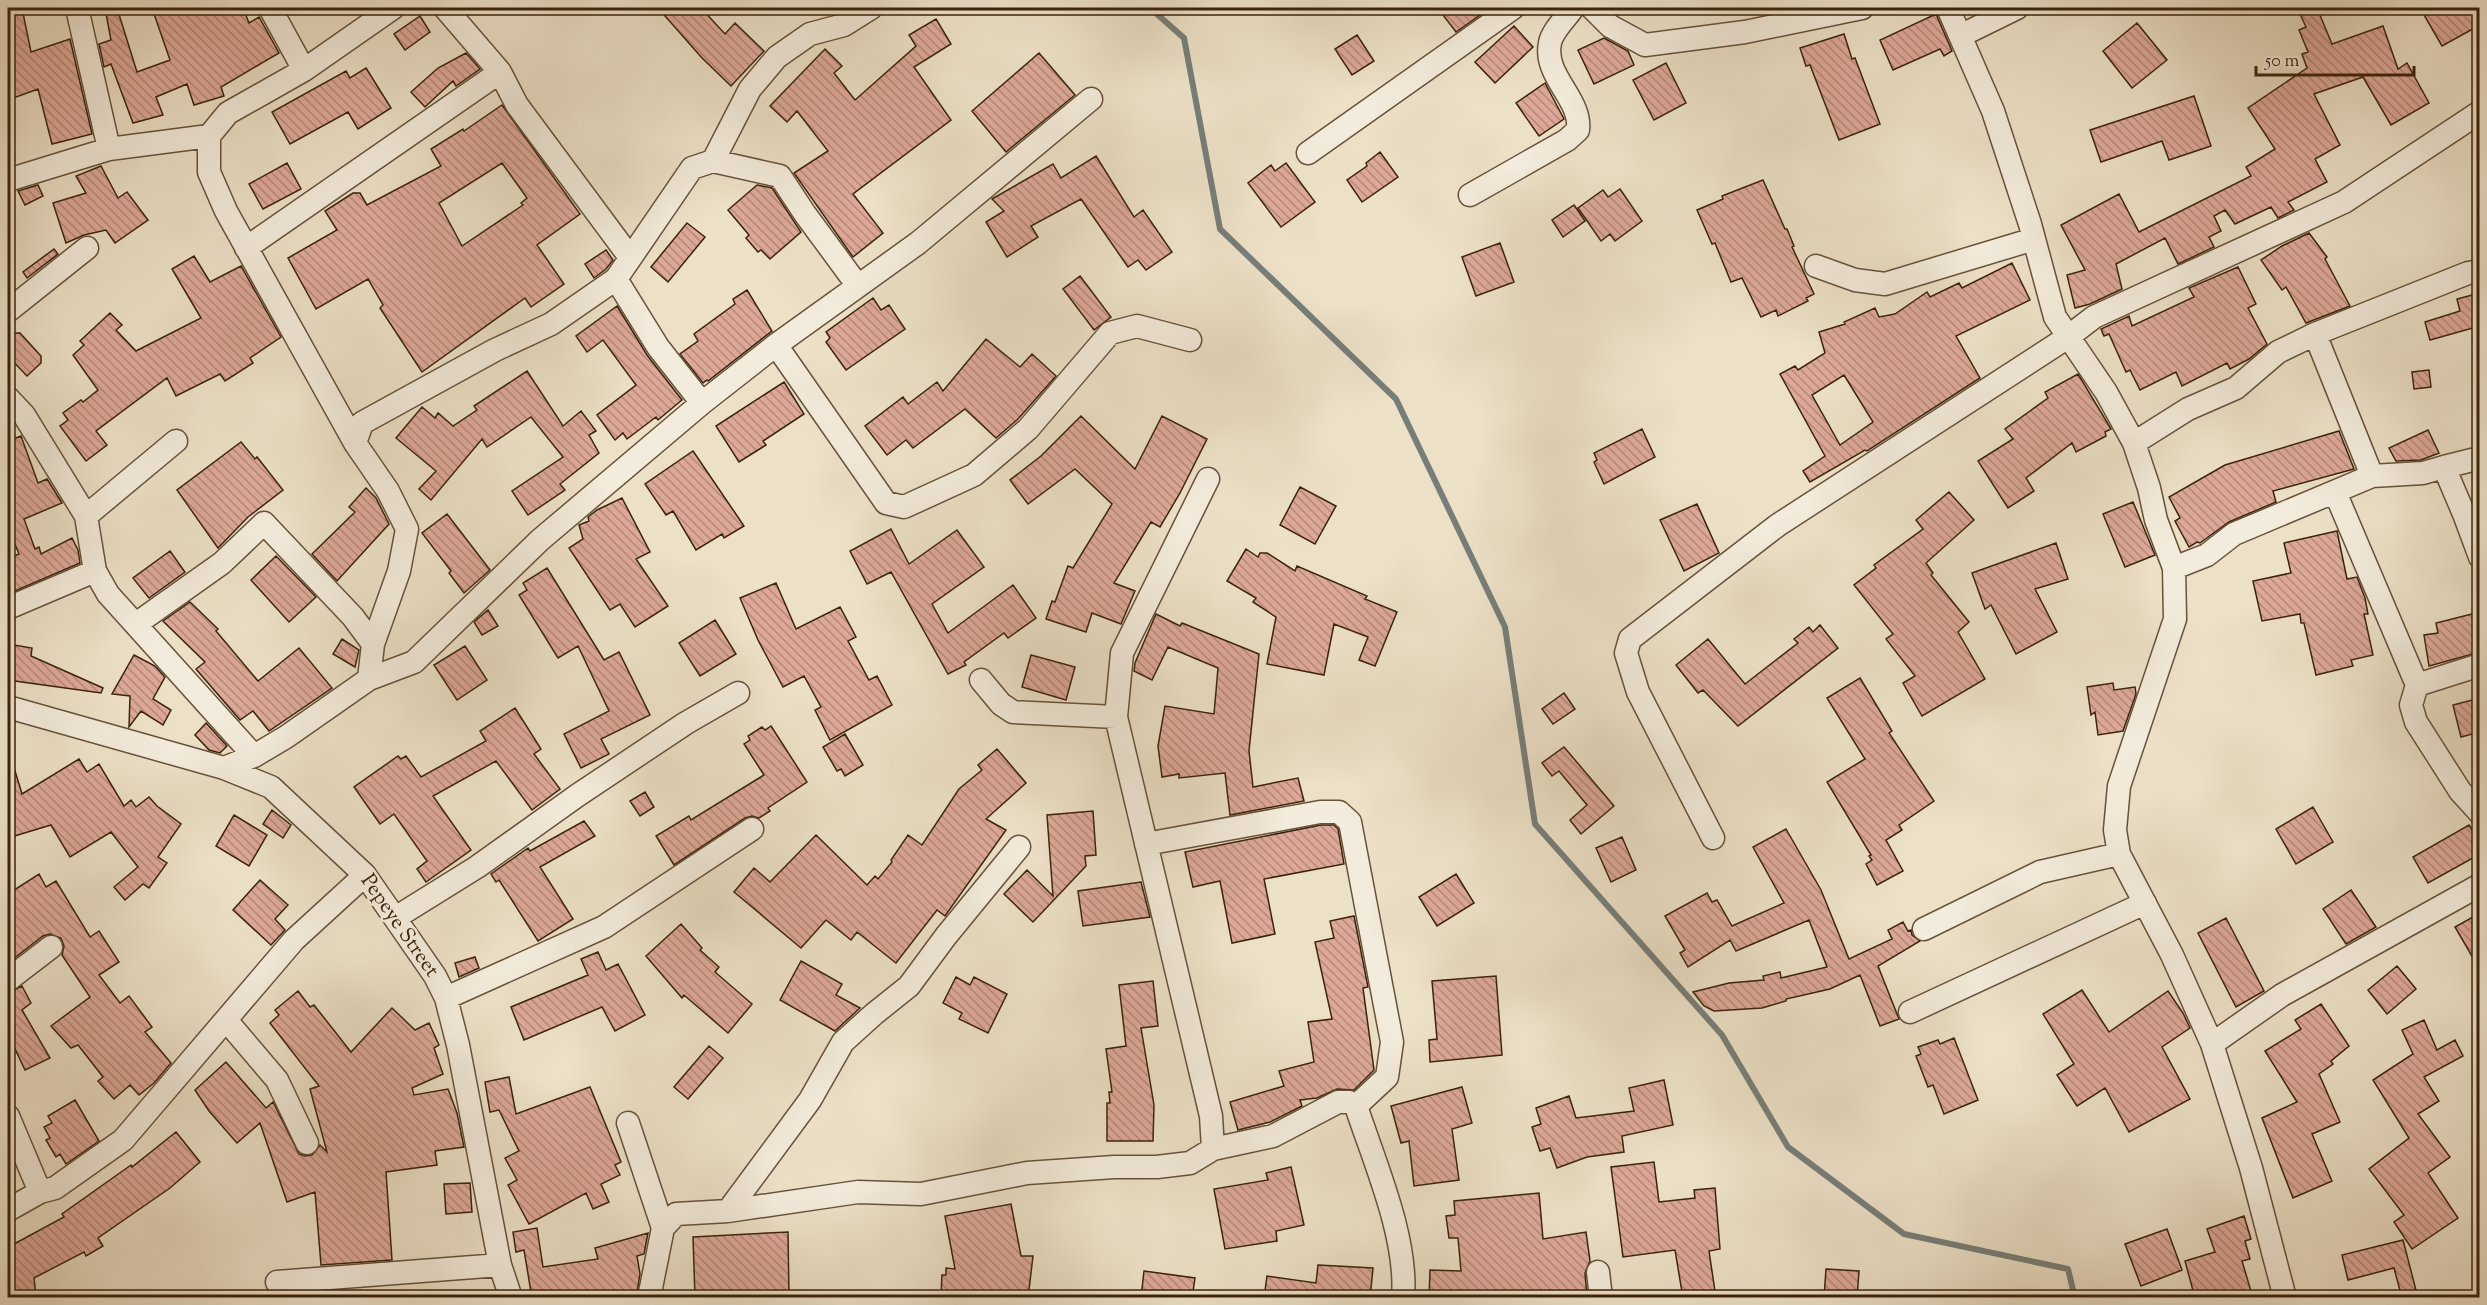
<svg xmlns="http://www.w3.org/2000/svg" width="2487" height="1305" viewBox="0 0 2487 1305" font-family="'Sorts Mill Goudy',serif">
<defs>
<pattern id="building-back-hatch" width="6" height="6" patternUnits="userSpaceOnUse" patternTransform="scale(1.5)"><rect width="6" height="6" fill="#dda898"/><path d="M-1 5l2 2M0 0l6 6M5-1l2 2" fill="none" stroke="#b4887a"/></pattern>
</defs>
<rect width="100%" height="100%" fill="#ece0c7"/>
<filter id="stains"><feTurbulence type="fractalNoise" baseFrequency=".00333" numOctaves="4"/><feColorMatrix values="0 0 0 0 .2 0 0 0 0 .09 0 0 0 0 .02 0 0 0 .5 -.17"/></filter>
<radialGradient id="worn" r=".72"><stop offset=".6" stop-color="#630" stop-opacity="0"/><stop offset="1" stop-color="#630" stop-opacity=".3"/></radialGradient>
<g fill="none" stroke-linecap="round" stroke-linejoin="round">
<path stroke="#777e78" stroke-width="6" d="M1150,8L1184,38L1220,229L1396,399L1505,627L1535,824L1722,1035L1788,1147L1904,1234L2068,1269L2075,1298"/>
</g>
<path fill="url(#building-back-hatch)" stroke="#3b230b" stroke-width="1.5" fill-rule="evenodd" d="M8,8H22L31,52L70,39L92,134L52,144L38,89L8,100Z
M105,8H117L137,72L170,60L152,8H243L249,23L259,17L279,53L221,87L224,96L194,105L187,84L156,97L163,115L133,123L111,64L104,67L99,44L111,40Z
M658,8H701L725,34L735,23L764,51L731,86L702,58Z
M1452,8H1490L1456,32L1443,15Z
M2314,8H2317L2332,44L2383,26L2398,69L2407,63L2429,103L2391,125L2363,77L2314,94L2340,145L2315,159L2327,182L2288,202L2294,210L2278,218L2271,207L2235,224L2225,210L2214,216L2221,231L2209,237L2214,247L2178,264L2165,238L2116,264L2122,289L2090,304L2075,308L2067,275L2085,270L2061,225L2119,194L2139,232L2251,176L2246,167L2275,149L2248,108L2307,68L2302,54L2308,52L2299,30L2306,27L2300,14Z
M2420,8H2480V25L2442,46Z
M1936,14L1952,51L1944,56L1940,49L1893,70L1880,40Z
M420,16L430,32L405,50L394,34Z
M936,19L951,44L914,67L951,120L853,194L883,233L853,257L794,173L828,151L797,111L787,122L770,106L825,49L842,66L834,73L855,100L916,46L909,35Z
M2137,23L2167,60L2132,88L2103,51Z
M1514,26L1533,47L1495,83L1475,62Z
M1844,34L1852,59L1855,58L1880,124L1839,140L1810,65L1806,66L1800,48Z
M1357,35L1374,61L1352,75L1335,49Z
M1604,38L1628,51L1634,65L1594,84L1578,50Z
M466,53L480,69L456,86L453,81L425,107L411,92L438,68Z
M1039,53L1075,95L1006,152L972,111Z
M1666,63L1686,103L1654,120L1633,80Z
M366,68L391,108L358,129L348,112L290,144L272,112L346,71L350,78Z
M1545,83L1564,119L1539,136L1516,103Z
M2194,96L2211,146L2169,160L2162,141L2101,162L2090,130Z
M502,105L580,214L537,245L564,284L531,307L525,298L422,372L380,308L383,305L368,279L316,309L288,258L337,230L325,211L353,193H360L367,205L441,166L431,149L463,129L464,131ZM502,163L527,198L521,203L523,205L462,246L439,203Z
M1380,152L1398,177L1362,202L1347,180L1367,166L1366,163Z
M1096,156L1134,217L1143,210L1172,252L1146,270L1138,260L1128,267L1081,199L1031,226L1038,237L1007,257L986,222L1004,211L992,199L1053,164L1061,178Z
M287,163L301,189L263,209L249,184Z
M1286,163L1315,202L1281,227L1248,183L1271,165L1275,171Z
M101,166L118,198L127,192L148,220L115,243L106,230L84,235L66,243L53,203L86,193L76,176Z
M1763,180L1785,229H1787L1794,246L1792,247L1814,294L1806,298L1808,301L1778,316L1776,310L1761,317L1742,278L1731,282L1715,243L1712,244L1697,210L1723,199L1722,196Z
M38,185L43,196L25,205L18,191Z
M757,185L772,188L801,232L770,259L761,250L758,252L746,238L749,235L728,210Z
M1620,189L1642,221L1615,241L1610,234L1601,241L1578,208L1603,190L1608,197Z
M1574,205L1585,221L1563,237L1552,220Z
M687,223L705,237L668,282L651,267Z
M2309,233L2327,257L2325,259L2350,306L2306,323L2286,287L2282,290L2261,260L2282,246Z
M1500,243L1514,282L1476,296L1462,257Z
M54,249L58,254L27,278L23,272Z
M606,250L613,260L606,269L594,278L585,264Z
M194,256L210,282L241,266L281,337L250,358L253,363L225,381L220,374L176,396L167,378L96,431L107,445L86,461L60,426L68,420L63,413L81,400L83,402L98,390L73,355L84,345L80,341L110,313L122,325L116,330L136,351L201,318L172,269Z
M2012,263L2030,300L1956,336L1980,378L1867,451L1865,450L1810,482L1803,471L1825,456L1780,374L1795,366L1798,370L1825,353L1819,332L1845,324L1844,322L1875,308L1879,317L1895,314L1927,292L1930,297L1959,283L1962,288ZM1844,375L1873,422L1840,445L1812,395Z
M2238,267L2256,304L2248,308L2267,344L2249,359L2230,369L2227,363L2182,386L2176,372L2140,390L2130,370L2126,372L2109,334L2104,336L2101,329L2129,316L2132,326L2194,297L2189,288Z
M1080,276L1111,317L1094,330L1063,289Z
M747,290L772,331L708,381L707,380L703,383L680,354L698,341L694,334L735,304L733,299Z
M2480,293V326L2430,340L2425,322L2460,311L2457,299Z
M873,298L881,310L889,305L905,329L846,370L826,342L830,338L826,332Z
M617,306L647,355L682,400L658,420L656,417L627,439L623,433L615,440L597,415L636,385L603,340L587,352L576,336Z
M14,333H20L41,356V363L27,376L8,356V339Z
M986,339L1020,367L1032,354L1056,376L1018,419L996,438L965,409L913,448L906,440L887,455L865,426L903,397L908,404L937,382L943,391Z
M2429,370L2431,387L2414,389L2412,372Z
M527,371L563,426L581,411L596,431L589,435L599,453L560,484L565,490L528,515L512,491L563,457L531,417L487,447L482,439L431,500L419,489L436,471L396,438L422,407L435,418L438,413L453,426L477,410L474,406Z
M2078,374L2111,429L2105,432L2106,436L2076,452L2072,443L2026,478L2034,491L2008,508L1978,461L2013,439L2005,429L2048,398L2045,392Z
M784,382L804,414L763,441L766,445L739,462L716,426Z
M1081,416L1135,469L1162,416L1207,439L1180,493L1160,527L1151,522L1114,583L1135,591L1121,624L1092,613L1086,632L1046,619L1052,601L1055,602L1068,566L1073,568L1112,504L1075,469L1028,504L1010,480L1041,456Z
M1642,429L1655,457L1604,484L1594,462L1597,460L1594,453Z
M2428,430L2439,453L2421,460L2396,461L2389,448Z
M2339,431L2354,469L2273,491L2276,502L2229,522L2200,543L2197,542L2189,547L2175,521L2180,518L2169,497L2225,465Z
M21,436L38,483L47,479L62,503L24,519L35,549L39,547L41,554L72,538L78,550L80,563L8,594V558L19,554L8,527V441Z
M241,442L255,459L257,457L283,490L248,517L218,548L177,490Z
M693,451L744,526L724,538L722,534L696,550L673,511L666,515L645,484Z
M1300,487L1336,506L1315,544L1280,525Z
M366,488L376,498L389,524L337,581L312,554L355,512L349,507Z
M1949,492L1974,520L1926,563L1933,573L1931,575L1969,622L1958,632L1985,679L1922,716L1903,683L1915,676L1886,639L1893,634L1854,585L1876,568L1874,565L1923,529L1916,520Z
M622,498L650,552L636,559L668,606L635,627L620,604L610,610L569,548L583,539L579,525L589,521L588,517L597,510Z
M2133,502L2155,555L2125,567L2103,514Z
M1697,504L1719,553L1684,571L1660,520Z
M447,514L490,570L464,593L449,573L451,571L422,533Z
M891,529L909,564L957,530L984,567L932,604L948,633L1013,585L1036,618L1008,638L1004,633L964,662L966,665L948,674L891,572L867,584L850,551Z
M2337,531L2347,579L2357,577L2365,598L2368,614H2364L2373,655L2351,660L2353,666L2316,675L2304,623H2301L2300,614L2262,621L2253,581L2291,573L2284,543Z
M2056,543L2068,579L2035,589L2057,632L2016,654L1991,605L1985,609L1972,573Z
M1246,549L1258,557L1260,553H1267L1295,571L1297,566L1367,596L1365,599L1397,612L1375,666L1359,660L1368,637L1334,624L1324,675L1267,664L1276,617L1253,602L1256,598L1227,581Z
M170,551L185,572L149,598L133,578Z
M276,556L316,597L289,622L251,580Z
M547,568L604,660L619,652L650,715L601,739L609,754L581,768L564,734L609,711L578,646L558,658L519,595L527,590L523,583Z
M776,583L796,629L840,607L856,637L848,641L869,680L877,676L892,705L830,740L815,710L821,707L804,676L783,687L758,640L740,598Z
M190,602L218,629L216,631L258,681L299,648L332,688L269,731L253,711L240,720L196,669L205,662L163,621Z
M488,610L498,626L482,635L474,622Z
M2480,612V652L2429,666L2424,635L2438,633L2436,623Z
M1156,614L1180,626L1182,623L1259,654L1249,751L1253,787L1298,778L1304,801L1230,815L1225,773L1179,778V774L1162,777L1158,746L1165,706L1214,714L1218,668L1168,647L1152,680L1134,671L1135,663Z
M715,620L736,654L700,676L679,643Z
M1820,625L1838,648L1738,726L1703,690L1698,693L1676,665L1708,639L1745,684L1798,643L1794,639L1809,627L1813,632Z
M342,639L359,650L355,667L333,654Z
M8,644L32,648L31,656L103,688L101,693L8,680Z
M465,646L487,680L457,700L434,665Z
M134,655L155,666L165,677L153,699L171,710L163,725L141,711L129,727L130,696L112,694Z
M1031,655L1075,667L1066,700L1022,687Z
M1860,678L1892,731L1889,733L1934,801L1899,825L1902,830L1886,840L1903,871L1877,885L1866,864L1872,860L1869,856L1871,855L1827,782L1865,759L1827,698Z
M2113,683L2114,690L2135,687L2136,694L2123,731L2098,735L2095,712L2091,715L2087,687Z
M1564,693L1575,709L1553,724L1542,709Z
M2480,698V732L2461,737L2453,705Z
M515,708L541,749L534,754L560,789L532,810L496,761L433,796L471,850L426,882L417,869L427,861L394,814L380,824L354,787L398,756L401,759L406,756L421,777L486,741L480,731Z
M206,723L227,746L220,753L209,750L195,735Z
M771,726L807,782L768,808L770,811L759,818L752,816L745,818L674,865L656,836L689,816L691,820L764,775L744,744L750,740L748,736L762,727L765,730Z
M845,734L863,765L845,776L841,769L837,771L823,747Z
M1564,747L1614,806L1581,834L1570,820L1587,805L1559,771L1552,776L1542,763Z
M997,749L1026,783L986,819L1006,830L945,916L937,910L896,963L857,932L851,940L826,920L801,948L734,892L754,868L770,882L816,835L867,885L875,876L878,879L892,862L891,860L908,835L922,845L959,789L982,770L978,765Z
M79,759L87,772L99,764L124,806L131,800L136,807L149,797L157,806L181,824L158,857L167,863L149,888L143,884L125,900L114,887L138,867L111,832L70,857L51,825L8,838V762L12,761L22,794Z
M645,792L654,807L640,816L630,801Z
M2313,807L2333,842L2296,864L2276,829Z
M272,810L291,825L283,838L263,824Z
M1093,811L1096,855L1085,856L1086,866L1033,922L1004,894L1027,870L1053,896L1047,815Z
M234,815L267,835L249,866L216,846Z
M584,821L595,836L540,867L573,919L538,941L499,880L496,882L491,874L528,848L530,851Z
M1321,825H1334L1338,829L1344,864L1264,879L1275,934L1232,943L1220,881L1193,887L1185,852Z
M2469,825L2480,843V854L2428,883L2413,857Z
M1786,829L1821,890L1849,959L1892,939L1888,930L1903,922L1908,931L1911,930L1912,935L1920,941L1878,966L1899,1019L1880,1026L1860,975L1830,989L1786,999V1001L1762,1008L1714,1011L1704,1006L1693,992L1729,983L1764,980L1763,976L1780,972L1781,978L1827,967L1809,920L1736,951L1730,940L1688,967L1680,953L1685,950L1665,916L1707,893L1712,902L1717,900L1732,926L1784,903L1753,847Z
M1622,837L1636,870L1611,882L1596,848Z
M39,874L46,887L56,881L90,937L99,931L119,962L99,975L120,1003L129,996L152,1027L145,1032L171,1063L154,1083L139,1095L130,1085L114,1099L98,1081L103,1077L78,1045L71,1048L51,1026L90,997L62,955L64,946L61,938L50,934L43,936L8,963V894Z
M1456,874L1474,903L1437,926L1419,897Z
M260,880L288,905L275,919L285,930L271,945L233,910Z
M1141,882L1150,917L1083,926L1078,891Z
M2351,890L2376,927L2346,944L2323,909Z
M2480,913V970L2455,927Z
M1354,916L1368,987L1363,988L1374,1070L1354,1090L1337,1089L1317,1098L1300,1100L1302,1106L1270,1122L1238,1130L1230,1102L1284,1086L1279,1071L1314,1062L1308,1022L1332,1019L1315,942L1334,938L1330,921Z
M2226,918L2264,991L2236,1007L2198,933Z
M681,924L702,948L700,950L719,967L715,972L752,1004L728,1033L684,995L682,998L646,956Z
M598,952L606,970L618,964L645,1015L615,1031L602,1007L524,1040L511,1007L588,975L581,959Z
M475,957L479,968L459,977L455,963Z
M801,961L842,984L836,995L860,1008L835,1031L780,1000Z
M2397,966L2416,989L2387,1014L2368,990Z
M1496,976L1502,1055L1430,1062L1429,1040L1437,1039L1432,981Z
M956,977L970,985L974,977L1007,994L988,1033L959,1019L962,1013L943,1003Z
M1153,981L1158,1026L1141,1028L1154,1105L1153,1141H1107V1103H1110L1109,1092H1112L1106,1049L1126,1046L1119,985Z
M22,986L31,1003L22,1010L50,1058L25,1070L8,1034V993Z
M2082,990L2109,1032L2168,991L2183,1013L2190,1028L2162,1047L2190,1099L2129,1132L2105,1088L2077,1106L2057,1075L2074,1064L2043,1014Z
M298,991L310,1007L314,1005L351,1052L392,1008L415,1030L429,1023L439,1045L434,1048L443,1074L412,1088L414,1095L448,1089L457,1113L464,1147L435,1151L437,1165L386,1172L392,1260L321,1265L315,1192L287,1202L260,1123L237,1143L209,1111L195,1090L226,1062L266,1108L273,1102L299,1154L305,1156L312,1155L320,1145L327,1152L310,1089L319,1086L270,1023L279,1015L275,1010Z
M2321,1004L2349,1046L2331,1061L2333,1064L2319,1074L2340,1122L2312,1134L2332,1181L2293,1198L2262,1118L2297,1102L2265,1051L2301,1029L2295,1020Z
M2424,1020L2437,1050L2455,1040L2463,1056L2424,1077L2439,1101L2418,1114L2450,1157L2428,1173L2458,1218L2412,1249L2394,1222L2404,1215L2369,1169L2409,1138L2373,1080L2413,1054L2402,1030Z
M1954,1038L1978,1100L1944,1114L1933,1085L1928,1087L1916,1056L1921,1054L1918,1047L1938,1040L1940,1044Z
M709,1046L723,1058L688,1099L674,1087Z
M509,1077L516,1114L590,1087L621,1162L615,1165L620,1175L601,1184L609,1202L593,1209L586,1193L529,1224L508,1185L517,1180L505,1158L519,1151L499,1110L490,1112L485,1082Z
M1664,1080L1673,1125L1622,1136L1624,1152L1587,1157L1557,1168L1550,1148L1540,1151L1532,1127L1541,1124L1536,1108L1569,1096L1576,1118L1634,1111L1629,1088Z
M1462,1087L1472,1123L1452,1129L1459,1180L1414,1186L1409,1141L1401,1143L1391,1106Z
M75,1100L99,1141L66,1164L60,1154L56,1157L46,1140L50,1138L44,1127L52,1123L48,1116Z
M176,1132L200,1162L170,1188L98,1238L103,1246L86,1256L84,1252L34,1278L36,1295L8,1298V1255L11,1254V1248H14V1244L64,1217L62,1214L131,1165L132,1167Z
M1654,1162L1659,1202L1695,1198L1694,1190L1715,1188L1720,1249L1709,1251L1716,1298H1683L1675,1250L1623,1257L1611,1167Z
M1291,1167L1304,1225L1276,1231L1277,1241L1225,1249L1214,1189L1268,1180L1266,1173Z
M470,1183L472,1212L446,1214L444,1184Z
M1539,1193L1543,1239L1586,1232L1590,1261L1585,1273L1587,1298H1429L1430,1270L1461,1271L1458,1238H1449L1446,1216L1455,1215L1454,1201Z
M1011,1204L1021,1256H1033L1028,1298H944V1294H941L942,1275H946V1268L955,1269L945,1216Z
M2244,1216L2251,1239L2245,1241L2250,1259L2242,1261L2253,1298H2195L2185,1261L2215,1252L2207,1229Z
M537,1228L543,1267L598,1259L595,1248L648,1233L644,1254L637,1256L640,1274L636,1298H532L524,1250L516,1252L513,1232Z
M2167,1229L2182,1270L2141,1286L2125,1244Z
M788,1232L789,1297L695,1298L693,1237Z
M2403,1240L2418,1298H2402L2394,1268L2348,1280L2342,1255Z
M1318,1265L1373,1268L1370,1298H1264L1267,1276L1316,1283Z
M1826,1269L1859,1271L1857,1298H1824Z
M1144,1271L1195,1278L1192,1298H1141Z"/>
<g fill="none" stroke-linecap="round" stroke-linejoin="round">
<g stroke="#67523a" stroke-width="25">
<path id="street" d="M77,8L109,149
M270,8L304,70
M445,8L500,72L517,105L629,256
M1592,8L1610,26L1645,45L1745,32L1862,8
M1948,8L1993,111L2030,224L2055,317L2106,392L2134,443L2149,488L2156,520L2174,568L2175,619L2119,786L2115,830L2119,854L2172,955L2212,1044L2251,1168L2285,1298
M1962,35L2017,8
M1308,153L1513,8
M713,161L750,89L777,57L810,34L844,25L871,8
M8,180L109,149L209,136
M1470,195L1567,140L1578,130C1582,99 1543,76 1550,43C1552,31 1567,17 1573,8
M246,248L500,72
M1816,266L1855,280L1885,284L2034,239
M616,279L658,347L702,403
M8,311L87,248
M2315,334L2468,273L2480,271
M776,345L886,503L904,507L974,475L1028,429L1110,333L1137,326L1190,340
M8,398L24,415L86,516L95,571L108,594L254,756
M355,443L362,423L495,350L551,324L616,279L692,168L713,161L780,176L805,214L858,286
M2134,443L2188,409L2236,388L2278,352L2315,334L2372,476
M2480,458L2444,467L2464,514L2480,557
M1208,479L1122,653L1116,717L1211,1116L1213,1149
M2335,492L2417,685
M86,516L176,441
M2174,568L2207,555L2234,534L2372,476L2423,473L2444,467
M8,608L95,571
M136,624L222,563L264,523L353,617L373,644L369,679
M373,644L399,571L407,529L388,491L355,443L226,211L209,172V136L228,113L304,70L393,8
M2480,665L2417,685L2411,705L2416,722L2460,791L2480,813
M981,680L1001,704L1013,712L1116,717
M8,707L224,768L271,787L365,875L435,976L446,998L458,1045L500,1265L511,1298
M224,768L254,756L286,737L369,679L414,662L540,540L702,403L776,345L918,243L1091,99
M1713,838L1638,692L1626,653L1630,639L1778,525L2068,337L2094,317L2344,202L2480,112
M1146,844L1320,812H1339L1350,822L1392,1042L1387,1077L1356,1106
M395,918L477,867L578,795L686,723L738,693
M1924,929L2040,872L2119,854
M8,980L51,947
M446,998L604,927L752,829
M1910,1012L2145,903
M226,1020L277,1080L307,1143
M2212,1044L2282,995L2480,885
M8,1116L40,1192
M628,1123L663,1228
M8,1210L40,1192L55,1188L123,1140L294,940L365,875
M728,1211L810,1100L843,1042L874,1014L909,986L946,936L1019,847
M1598,1272L1601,1298
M277,1282L500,1265
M649,1298L663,1228L676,1214L728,1211L858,1192L921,1194L1027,1173L1114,1167H1157L1190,1163L1213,1149L1273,1136L1338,1102H1349L1356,1106C1375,1164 1408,1238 1403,1298"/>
</g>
<use href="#street" stroke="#f3ebdb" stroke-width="22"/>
</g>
<g text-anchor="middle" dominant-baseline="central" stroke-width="5" stroke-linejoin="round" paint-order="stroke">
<g font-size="21" fill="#3b230b" stroke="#f3ebdb">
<text transform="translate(399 926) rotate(55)">Pepeye Street</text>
</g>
</g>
<rect width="2487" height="1305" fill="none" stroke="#ece0c7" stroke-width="30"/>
<rect x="9" y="9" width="2469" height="1287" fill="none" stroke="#3b230b" stroke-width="3"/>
<rect x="15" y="15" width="2457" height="1275" fill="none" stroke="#3b230b" stroke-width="1.5"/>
<path d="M2256 66v9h158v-9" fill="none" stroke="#3b230b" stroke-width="3"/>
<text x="2265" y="66" font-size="18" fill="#3b230b" stroke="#f3ebdb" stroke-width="4.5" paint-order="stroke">50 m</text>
<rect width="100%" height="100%" filter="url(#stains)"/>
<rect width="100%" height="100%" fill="url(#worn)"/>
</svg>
